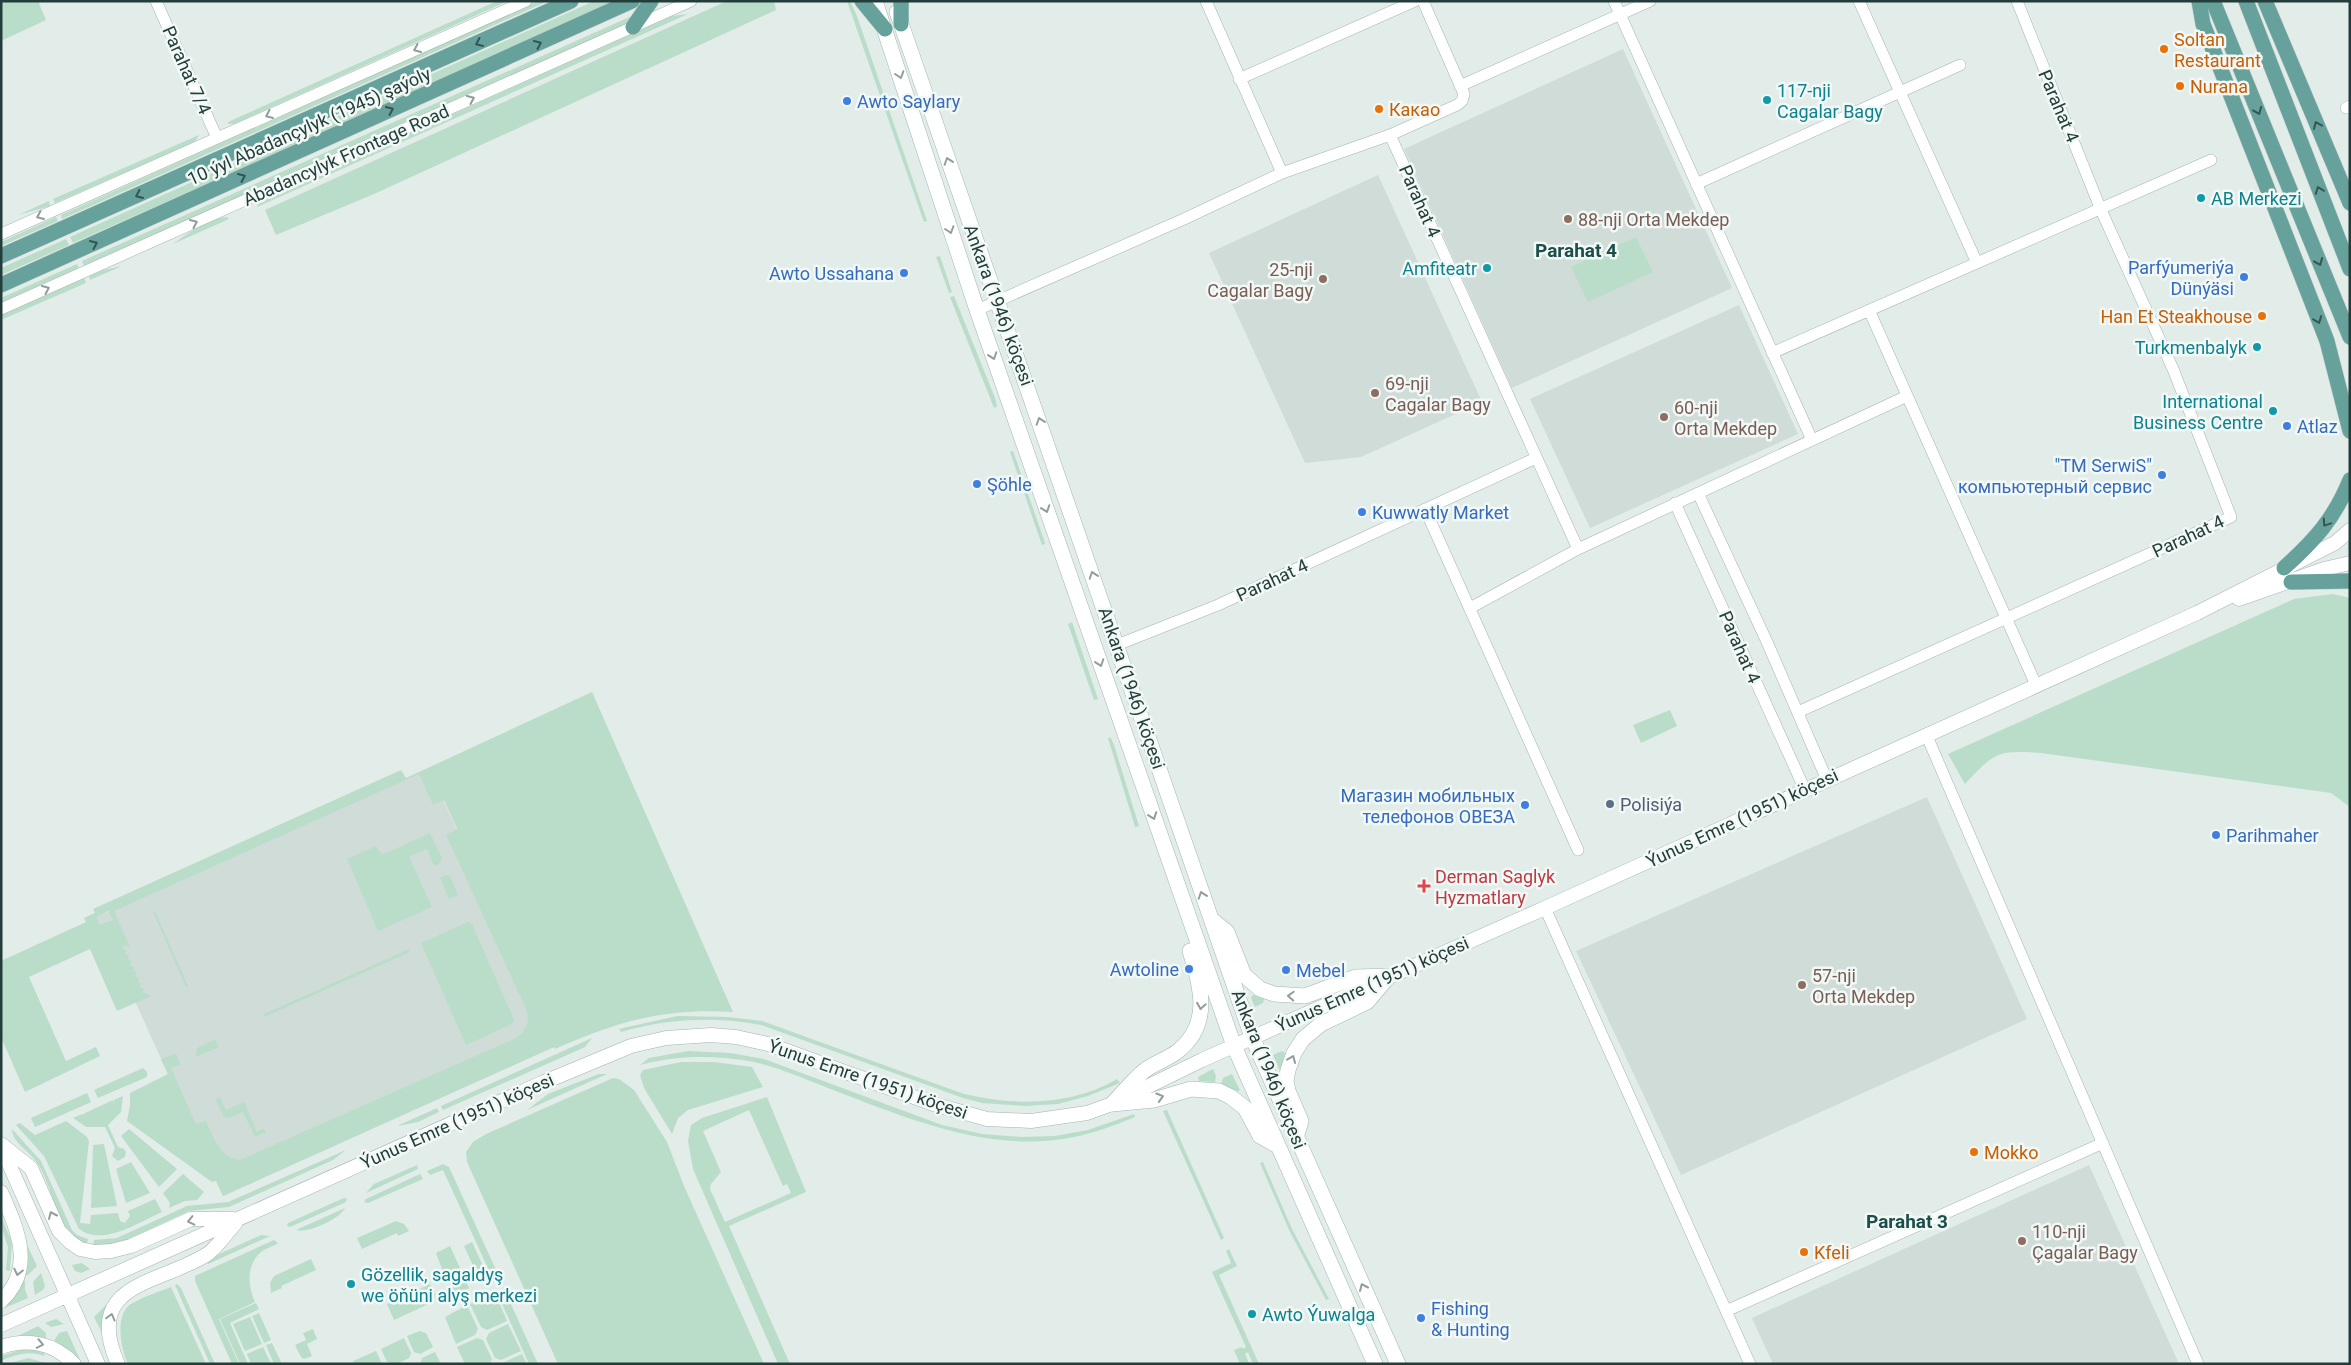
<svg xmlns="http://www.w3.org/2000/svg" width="2351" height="1365" viewBox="0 0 2351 1365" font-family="Roboto,sans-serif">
<rect width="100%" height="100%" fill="#e2ece9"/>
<path fill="#d0dcd8" d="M1623,49L1732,288L1512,388L1404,149Z
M1378,175L1482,402L1361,457L1305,463L1209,253Z
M1739,305L1798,434L1590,528L1530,399Z
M429,768L554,1047L223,1196L97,917Z
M1927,797L2027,1019L1681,1175L1576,951Z
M2089,1165L2179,1364H1773L1752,1318Z"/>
<path fill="#baddc9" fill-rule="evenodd" d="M1,1H38L46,20L1,41Z
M497,1H508L234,124H228V122Z
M538,1H548L62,219L61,215Z
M594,1H613L560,28L73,243L70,237Z
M727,1H774L776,10L374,194L276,235L265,210Z
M847,1H850L857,16L927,221L924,222Z
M688,14L257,207L258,203L265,198L672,16Z
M634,15L628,23L84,266L82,261Z
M199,135L195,142L55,203L53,199Z
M49,201L50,206L18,215Z
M56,217L58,221L1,246V242Z
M227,217L229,219L173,244C188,233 208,218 227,217Z
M1636,237L1653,272L1588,302L1571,267Z
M66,239L69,245L1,275V268Z
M940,256L952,292L949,293L936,257Z
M77,264L79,268L1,303V298Z
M122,266L90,280L89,276L103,270Z
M84,278L86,283L1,320V315Z
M954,296L995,398L997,406L994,408L950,297Z
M1013,451L1044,540L1045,544L1042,545L1010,452Z
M2333,594L2350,598V807L2331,793L2041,753C1997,750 1995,752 1965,784L1948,754L2294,599Z
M1072,622L1098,699L1094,700L1068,624Z
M592,692L733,1012C664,1008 618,1021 555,1049L554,1047L223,1196L216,1181L212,1182L127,1121L130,1105V1093L168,1074L161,1059L176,1053L180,1064L171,1068L196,1124L206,1121C214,1138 219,1157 240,1160L514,1039C525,1032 530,1024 527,1011L447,837V834L457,829L444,800L433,805L419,774L114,911L130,947L125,945L123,949L127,950L125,954L129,956L128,960L132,961L130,965L134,967L133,971L137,972L135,976L139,978L138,982L141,983L140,987L144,989L142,992L151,996L117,1011L90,949L29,977L66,1061L96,1047L100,1056L25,1092L1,1037V961L86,922L84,918L95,913L93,909L401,770L406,778ZM109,911L113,920L100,925L97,917Z
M1670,710L1677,726L1641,743L1633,725Z
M1108,738H1111L1114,745L1139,826L1135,827Z
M430,833L442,858L440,863L434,866L427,849L409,857L432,907L378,931L347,859L376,846L382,855Z
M446,875L450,876L458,895L449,899L440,878Z
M155,911L188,986L186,987L153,912Z
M468,922L472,924L514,1020L510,1025L466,1045L421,943Z
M409,949L410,952L264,1017V1014Z
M1253,995L1264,999L1263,1003L1255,1007L1251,998Z
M677,1016L728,1017L762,1021L964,1094C1015,1106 1071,1106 1117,1079L1120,1083L1088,1096L1058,1104L1025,1106L982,1103L963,1098L761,1025C714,1016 666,1019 621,1032L619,1029Z
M592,1038L585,1047L443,1110L441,1106Z
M215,1039L219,1047L196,1057L197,1048Z
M688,1051L730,1053L764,1059L942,1125L982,1134L1021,1137L1055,1136L1088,1130L1134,1114L1135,1117C1115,1125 1095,1133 1074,1137C989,1154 910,1119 833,1090C807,1080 781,1068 754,1062C715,1055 678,1055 640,1065L649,1058Z
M1282,1051L1285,1053L1280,1071L1273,1055Z
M681,1062H714L752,1067L763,1087L688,1110L678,1118L672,1134L644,1088L640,1075L643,1070Z
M143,1068L147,1072V1077L98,1098L94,1090Z
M1213,1069L1216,1076L1215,1082L1199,1081L1198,1077Z
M599,1074H607L527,1110L548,1094Z
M1232,1074L1240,1090L1236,1092L1221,1085L1223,1078Z
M613,1078L619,1079L634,1090L667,1142L684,1186L764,1364H558L467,1162L466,1152L473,1142L486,1134Z
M87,1093L91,1102L35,1127L31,1118Z
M123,1096L121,1112L108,1125L118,1147L124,1149L126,1152L125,1157L118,1161L112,1156L115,1148L105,1127H86L73,1118L82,1114L84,1116L83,1114L113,1100V1105L114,1100Z
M220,1097L226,1110L244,1102L257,1132L264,1128L266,1132L255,1137L243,1112L228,1118L224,1117L215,1099Z
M767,1097L806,1192L729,1226L790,1364H778L693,1169L688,1141L691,1125L702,1118ZM749,1110L783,1186L787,1184L791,1193L725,1222L710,1189L711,1184L721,1172L703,1131Z
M437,1108L439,1112L418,1122L397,1126Z
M1167,1110L1224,1238L1221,1240L1163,1111Z
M66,1121L87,1137L89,1141L80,1223L90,1224L91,1215L118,1213L120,1221L125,1223L130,1216L128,1211L155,1199L162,1212C139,1222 103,1247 79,1229L44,1156L16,1125L20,1123L35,1135Z
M12,1129L41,1161L72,1230L77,1235L88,1239L87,1244C53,1233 55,1185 35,1160C28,1151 12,1141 12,1129Z
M129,1129L177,1169L159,1187L121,1136Z
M104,1144L117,1206L91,1208L93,1145Z
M346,1150L333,1160L229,1207L189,1211L124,1241L112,1244L93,1245L94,1240L117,1238L187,1206L228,1202Z
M131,1162L150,1193L126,1203L116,1169Z
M1263,1162L1292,1229L1329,1299L1326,1300L1289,1230L1260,1163Z
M443,1164L449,1167L496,1270L492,1277L443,1170L430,1175L427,1171Z
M417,1165L418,1169L366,1193L374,1184Z
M183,1174L204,1192L197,1200L185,1201L169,1208L170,1203L163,1193Z
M420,1174L423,1179L368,1203L364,1202L366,1199Z
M344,1198L347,1199L346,1202L290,1227L287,1226L288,1223Z
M345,1208C340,1219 307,1234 296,1230Z
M1,1216L12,1242L10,1271L6,1270L8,1247L1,1225Z
M396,1221L404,1224L409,1231L398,1236L397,1233L362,1249L357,1238Z
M261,1235L270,1236L208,1264L206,1260Z
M274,1240L278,1243C273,1247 265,1248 260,1253C246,1266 248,1287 255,1302L219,1319L239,1364H232L195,1281V1276Z
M472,1242L489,1279L481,1283L464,1246Z
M27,1245L37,1266L28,1275L24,1274Z
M450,1246L469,1288C466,1290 462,1293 457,1292C449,1290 439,1261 436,1253Z
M1229,1249L1237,1266L1219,1275L1259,1364H1253L1248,1352L1245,1354L1249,1363L1240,1364L1234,1350L1242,1347L1243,1349L1246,1347L1212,1272L1231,1263L1226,1251Z
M311,1259L316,1270L281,1286L282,1288L271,1293L270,1283L274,1276Z
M82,1263L90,1269L81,1273L75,1271L72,1265Z
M41,1273L45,1286L43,1290L35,1295L33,1282Z
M21,1280L25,1281V1289L28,1298L5,1308L14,1296Z
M177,1284L181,1288L215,1364H210L175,1285Z
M430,1284L435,1294L433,1302L394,1320L387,1304Z
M171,1287L206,1364H128C121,1349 114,1315 131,1304C143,1297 158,1292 171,1287Z
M502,1290L506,1293L538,1364H529L499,1297L502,1296L499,1291Z
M489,1295L492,1302L498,1300L507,1321L487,1330L481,1327L470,1304Z
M256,1303L259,1309L230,1323L248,1364H240L220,1319Z
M106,1305L108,1306L102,1333L94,1317Z
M467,1305L478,1329L475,1335L456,1344L445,1317Z
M259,1313L271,1340L264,1343L252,1316Z
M250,1317L262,1344L245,1351L233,1324Z
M56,1319L64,1324L51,1327L45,1323Z
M508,1324L521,1351L501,1360L495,1358L486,1339L489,1333Z
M38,1326L46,1333V1338L18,1336Z
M313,1329L317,1339L307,1344L312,1356L304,1359L301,1357L295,1345L306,1340L303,1333Z
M67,1331L82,1364L67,1349L54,1341L59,1333Z
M420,1331L426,1333L433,1347L420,1354L414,1352L407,1336Z
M404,1338L411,1353L409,1358L397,1364L387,1362L381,1349Z
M477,1338L483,1340L492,1359L490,1364H465L457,1347Z
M272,1343L282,1364H274L266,1345Z
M263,1347L271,1364H251L247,1354Z
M23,1349L45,1351L44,1356C29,1350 15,1355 1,1361V1356Z
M376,1351L382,1364H354L353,1361Z
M435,1352L441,1364H420L422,1358Z
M522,1354L527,1364H502V1363Z
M28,1358L49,1364H7Z"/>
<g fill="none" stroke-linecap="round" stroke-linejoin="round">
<g stroke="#a5b4b1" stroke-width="12">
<path id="minor" d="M156,1L217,138
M1206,1L1282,173
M1614,1L1812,440
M1859,1L1977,263
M1239,79L1415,1
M1460,86L1650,1
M2346,108L2350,106
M1390,135L1578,549
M1696,184L1960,65
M1,234L526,1
M1,309L691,1
M977,310L1184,219L1282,173L1390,135L1457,105L1462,101L1464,94L1423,1
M1869,310L2036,685
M1772,353L2211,160
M1698,493L1767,642L1827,780
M1675,503L1805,790
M1425,509L1578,850
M1470,608L1578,549L1907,396
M1117,645L1218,605L1536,458
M1798,712L2231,517L2173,369L2101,210L2017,1
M1926,734L2198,1364
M1545,908L1750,1364
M1726,1311L2103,1143"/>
</g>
<g stroke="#a5b4b1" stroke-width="15">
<path id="tertiary" d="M2239,599L2324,569L2350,563
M1,1144L31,1168L59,1231L70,1242L80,1249L95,1252L111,1251L131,1246L191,1219H233
M1,1146L98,1364
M1,1192C17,1228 36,1269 1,1301
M1,1325L542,1083L631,1046L666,1038L711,1035L736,1037L768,1044L933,1104L987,1119L1031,1121L1087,1113L1112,1104L1202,1060L1545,908L2197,613L2335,543L2350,530
M1,1347C28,1338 54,1343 74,1364
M118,1364C82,1283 157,1285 206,1255C217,1248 226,1233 235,1224"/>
</g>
<g stroke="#a0b8b3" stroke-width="16">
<path id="secondary" d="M875,1L977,310L1234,1046L1375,1364
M897,12L1252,1037L1398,1364
M1211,919L1227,932L1244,975L1260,989L1274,994L1305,996L1356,977L1389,976
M1112,1104C1123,1093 1133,1080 1144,1071C1154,1063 1168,1059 1178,1051C1212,1024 1201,986 1190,951
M1112,1104L1154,1100L1191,1089L1219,1091L1231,1097L1245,1108L1260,1136L1278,1146
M1296,1138L1301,1121L1288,1091L1286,1081L1288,1070L1294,1053L1303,1039L1321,1024L1367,1002L1389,976"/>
</g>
<g stroke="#c1c9c8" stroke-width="16">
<path id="primary" d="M862,1L885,29
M901,1V24
M2199,1L2203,24L2327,341L2350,431
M2213,1L2350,337
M2246,1L2350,269
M2265,1L2350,203
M633,27L651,1
M1,256L571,1
M1,285L632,1
M2284,568C2315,540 2334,519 2350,480
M2291,582L2350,581"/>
</g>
<use href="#minor" stroke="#fff" stroke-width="11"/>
<use href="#tertiary" stroke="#fff" stroke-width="14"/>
<use href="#secondary" stroke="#fff" stroke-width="15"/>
<use href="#primary" stroke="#66a29b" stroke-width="15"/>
</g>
<defs><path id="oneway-chevron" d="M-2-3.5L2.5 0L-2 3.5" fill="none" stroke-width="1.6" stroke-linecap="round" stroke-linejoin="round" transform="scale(1.25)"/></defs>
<g stroke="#335652">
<use href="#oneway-chevron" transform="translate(479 43) rotate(156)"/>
<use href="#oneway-chevron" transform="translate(538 44) rotate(-24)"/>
<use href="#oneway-chevron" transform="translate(390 110) rotate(-24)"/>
<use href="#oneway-chevron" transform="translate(2258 111) rotate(68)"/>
<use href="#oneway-chevron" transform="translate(2317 125) rotate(-113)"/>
<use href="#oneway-chevron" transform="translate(242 177) rotate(-24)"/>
<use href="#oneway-chevron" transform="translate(2319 190) rotate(-111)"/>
<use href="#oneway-chevron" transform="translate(139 195) rotate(156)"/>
<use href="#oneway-chevron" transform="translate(94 244) rotate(-24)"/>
<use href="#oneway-chevron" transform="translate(2319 262) rotate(68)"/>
<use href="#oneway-chevron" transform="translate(2318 320) rotate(69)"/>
<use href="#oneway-chevron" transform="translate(2326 523) rotate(124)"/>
</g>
<g stroke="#909e9c">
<use href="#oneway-chevron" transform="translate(417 49) rotate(156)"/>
<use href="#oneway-chevron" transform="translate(900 75) rotate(72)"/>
<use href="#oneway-chevron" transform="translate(471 99) rotate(-24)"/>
<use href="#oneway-chevron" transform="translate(269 115) rotate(156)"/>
<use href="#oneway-chevron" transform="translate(948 161) rotate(-109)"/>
<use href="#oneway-chevron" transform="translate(40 216) rotate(156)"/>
<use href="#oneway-chevron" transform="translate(194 223) rotate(-24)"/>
<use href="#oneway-chevron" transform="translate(950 230) rotate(72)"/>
<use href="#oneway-chevron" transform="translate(46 289) rotate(-24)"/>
<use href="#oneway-chevron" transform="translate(993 356) rotate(71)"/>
<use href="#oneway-chevron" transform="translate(1040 421) rotate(-109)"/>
<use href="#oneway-chevron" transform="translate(1046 509) rotate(71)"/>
<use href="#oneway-chevron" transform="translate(1093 575) rotate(-109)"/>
<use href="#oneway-chevron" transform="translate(1100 663) rotate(71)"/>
<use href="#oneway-chevron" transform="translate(1153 816) rotate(70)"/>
<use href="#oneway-chevron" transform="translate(1202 895) rotate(-109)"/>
<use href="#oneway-chevron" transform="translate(1291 996) rotate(-177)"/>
<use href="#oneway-chevron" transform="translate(1201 1006) rotate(99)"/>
<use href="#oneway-chevron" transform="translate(1292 1059) rotate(-67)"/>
<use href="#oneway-chevron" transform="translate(1160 1097) rotate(-17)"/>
<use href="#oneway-chevron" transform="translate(52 1215) rotate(-114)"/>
<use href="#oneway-chevron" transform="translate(191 1221) rotate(167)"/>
<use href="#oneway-chevron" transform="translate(18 1272) rotate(102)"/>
<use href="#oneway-chevron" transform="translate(1363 1287) rotate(-114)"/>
<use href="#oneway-chevron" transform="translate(111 1317) rotate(-75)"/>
<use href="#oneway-chevron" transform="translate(40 1344) rotate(11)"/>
</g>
<g fill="#e8710a" stroke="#f2f8f6" stroke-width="2">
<circle cx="2164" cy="49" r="5"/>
<circle cx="2180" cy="86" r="5"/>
<circle cx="1379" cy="109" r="5"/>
<circle cx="2262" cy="316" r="5"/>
<circle cx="1974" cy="1152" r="5"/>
<circle cx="1804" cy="1252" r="5"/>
</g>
<g fill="#0f9aa8" stroke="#f2f8f6" stroke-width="2">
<circle cx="1767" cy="100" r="5"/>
<circle cx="2201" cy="198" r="5"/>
<circle cx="1487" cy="268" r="5"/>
<circle cx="2257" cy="347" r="5"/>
<circle cx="2273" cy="411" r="5"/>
<circle cx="351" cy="1284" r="5"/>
<circle cx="1252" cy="1314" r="5"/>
</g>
<g fill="#3f7fe0" stroke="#f2f8f6" stroke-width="2">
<circle cx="847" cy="101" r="5"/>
<circle cx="904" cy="273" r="5"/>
<circle cx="2244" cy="277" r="5"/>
<circle cx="2287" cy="426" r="5"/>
<circle cx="2162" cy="475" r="5"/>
<circle cx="977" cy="484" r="5"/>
<circle cx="1362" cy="512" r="5"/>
<circle cx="1525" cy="805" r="5"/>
<circle cx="2216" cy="835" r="5"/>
<circle cx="1189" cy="969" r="5"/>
<circle cx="1286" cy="970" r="5"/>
<circle cx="1421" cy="1318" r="5"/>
</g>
<g fill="#8d6e63" stroke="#f2f8f6" stroke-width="2">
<circle cx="1568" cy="219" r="5"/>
<circle cx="1323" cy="279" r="5"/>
<circle cx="1375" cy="393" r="5"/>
<circle cx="1664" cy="417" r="5"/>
<circle cx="1802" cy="985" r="5"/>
<circle cx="2022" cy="1241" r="5"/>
</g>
<circle fill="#5c6f8a" stroke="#f2f8f6" stroke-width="2" cx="1610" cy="804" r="5"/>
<path fill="#e0444e" stroke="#f2f8f6" stroke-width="2" d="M1421.5 878.5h5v5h5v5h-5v5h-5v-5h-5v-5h5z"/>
<g text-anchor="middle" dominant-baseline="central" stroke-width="5" stroke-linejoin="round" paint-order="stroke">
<g font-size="18" fill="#c56008" stroke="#f2f8f6" text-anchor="start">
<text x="2174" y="39">Soltan<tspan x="2174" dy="21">Restaurant</tspan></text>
<text x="2190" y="86">Nurana</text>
<text x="1389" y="109">Какао</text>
<text x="2252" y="316" text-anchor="end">Han Et Steakhouse</text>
<text x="1984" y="1152">Mokko</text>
<text x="1814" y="1252">Kfeli</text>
</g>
<g font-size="18" fill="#223d3a" stroke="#f2f8f6">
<text transform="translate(187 70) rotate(66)">Parahat 7/4</text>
<text transform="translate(2059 106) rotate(67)">Parahat 4</text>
<text transform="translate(309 126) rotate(-24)">10 ýyl Abadançylyk (1945) şaýoly</text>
<text transform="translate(346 155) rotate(-24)">Abadancylyk Frontage Road</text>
<text transform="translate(1420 201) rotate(66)">Parahat 4</text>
<text transform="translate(999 305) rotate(70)">Ankara (1946) köçesi</text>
<text transform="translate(2188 536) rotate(-25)">Parahat 4</text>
<text transform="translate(1272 580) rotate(-25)">Parahat 4</text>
<text transform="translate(1740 647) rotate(66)">Parahat 4</text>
<text transform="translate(1132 688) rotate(71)">Ankara (1946) köçesi</text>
<text transform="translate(1742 818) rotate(-25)">Ýunus Emre (1951) köçesi</text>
<text transform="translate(1372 984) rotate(-24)">Ýunus Emre (1951) köçesi</text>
<text transform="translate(1269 1069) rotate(68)">Ankara (1946) köçesi</text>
<text transform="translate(868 1079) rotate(19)">Ýunus Emre (1951) köçesi</text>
<text transform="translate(457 1121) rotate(-24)">Ýunus Emre (1951) köçesi</text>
</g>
<g font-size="18" fill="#0d838f" stroke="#f2f8f6" text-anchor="start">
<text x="1777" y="90">117-nji<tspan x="1777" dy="21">Cagalar Bagy</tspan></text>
<text x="2211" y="198">AB Merkezi</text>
<text x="1477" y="268" text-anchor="end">Amfiteatr</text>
<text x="2247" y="347" text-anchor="end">Turkmenbalyk</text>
<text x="2263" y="401" text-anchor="end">International<tspan x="2263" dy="21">Business Centre</tspan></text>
<text x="361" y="1274">Gözellik, sagaldyş<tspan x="361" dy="21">we öňüni alyş merkezi</tspan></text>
<text x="1262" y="1314">Awto Ýuwalga</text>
</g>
<g font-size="18" fill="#366cbe" stroke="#f2f8f6" text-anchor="start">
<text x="857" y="101">Awto Saylary</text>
<text x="2234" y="267" text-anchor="end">Parfýumeriýa<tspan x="2234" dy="21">Dünýäsi</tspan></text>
<text x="894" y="273" text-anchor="end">Awto Ussahana</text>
<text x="2297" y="426">Atlaz</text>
<text x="2152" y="465" text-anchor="end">"TM SerwiS"<tspan x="2152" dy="21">компьютерный сервис</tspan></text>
<text x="987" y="484">Şöhle</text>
<text x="1372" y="512">Kuwwatly Market</text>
<text x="1515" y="795" text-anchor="end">Магазин мобильных<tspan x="1515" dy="21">телефонов ОВЕЗА</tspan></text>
<text x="2226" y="835">Parihmaher</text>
<text x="1179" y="969" text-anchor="end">Awtoline</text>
<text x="1296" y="970">Mebel</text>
<text x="1431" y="1308">Fishing<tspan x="1431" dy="21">&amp; Hunting</tspan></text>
</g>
<g font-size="18" fill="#785e54" stroke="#f2f8f6" text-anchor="start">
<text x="1578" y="219">88-nji Orta Mekdep</text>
<text x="1313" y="269" text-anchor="end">25-nji<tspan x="1313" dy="21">Cagalar Bagy</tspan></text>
<text x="1385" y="383">69-nji<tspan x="1385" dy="21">Cagalar Bagy</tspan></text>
<text x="1674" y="407">60-nji<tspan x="1674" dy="21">Orta Mekdep</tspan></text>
<text x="1812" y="975">57-nji<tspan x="1812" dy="21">Orta Mekdep</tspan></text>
<text x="2032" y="1231">110-nji<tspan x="2032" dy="21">Çagalar Bagy</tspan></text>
</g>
<g font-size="18" fill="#4e5e75" stroke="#f2f8f6" text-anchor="start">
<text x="1620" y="804">Polisiýa</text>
</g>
<g font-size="18" fill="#be3a42" stroke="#f2f8f6" text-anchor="start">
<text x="1435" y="876">Derman Saglyk<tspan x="1435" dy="21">Hyzmatlary</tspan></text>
</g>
<g font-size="19" font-weight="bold" fill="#1d4f4a" stroke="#f2f8f6">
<text x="1576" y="250">Parahat 4</text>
<text x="1907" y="1221">Parahat 3</text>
</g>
</g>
<rect width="2351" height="1365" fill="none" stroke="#223d3a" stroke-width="5"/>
</svg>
